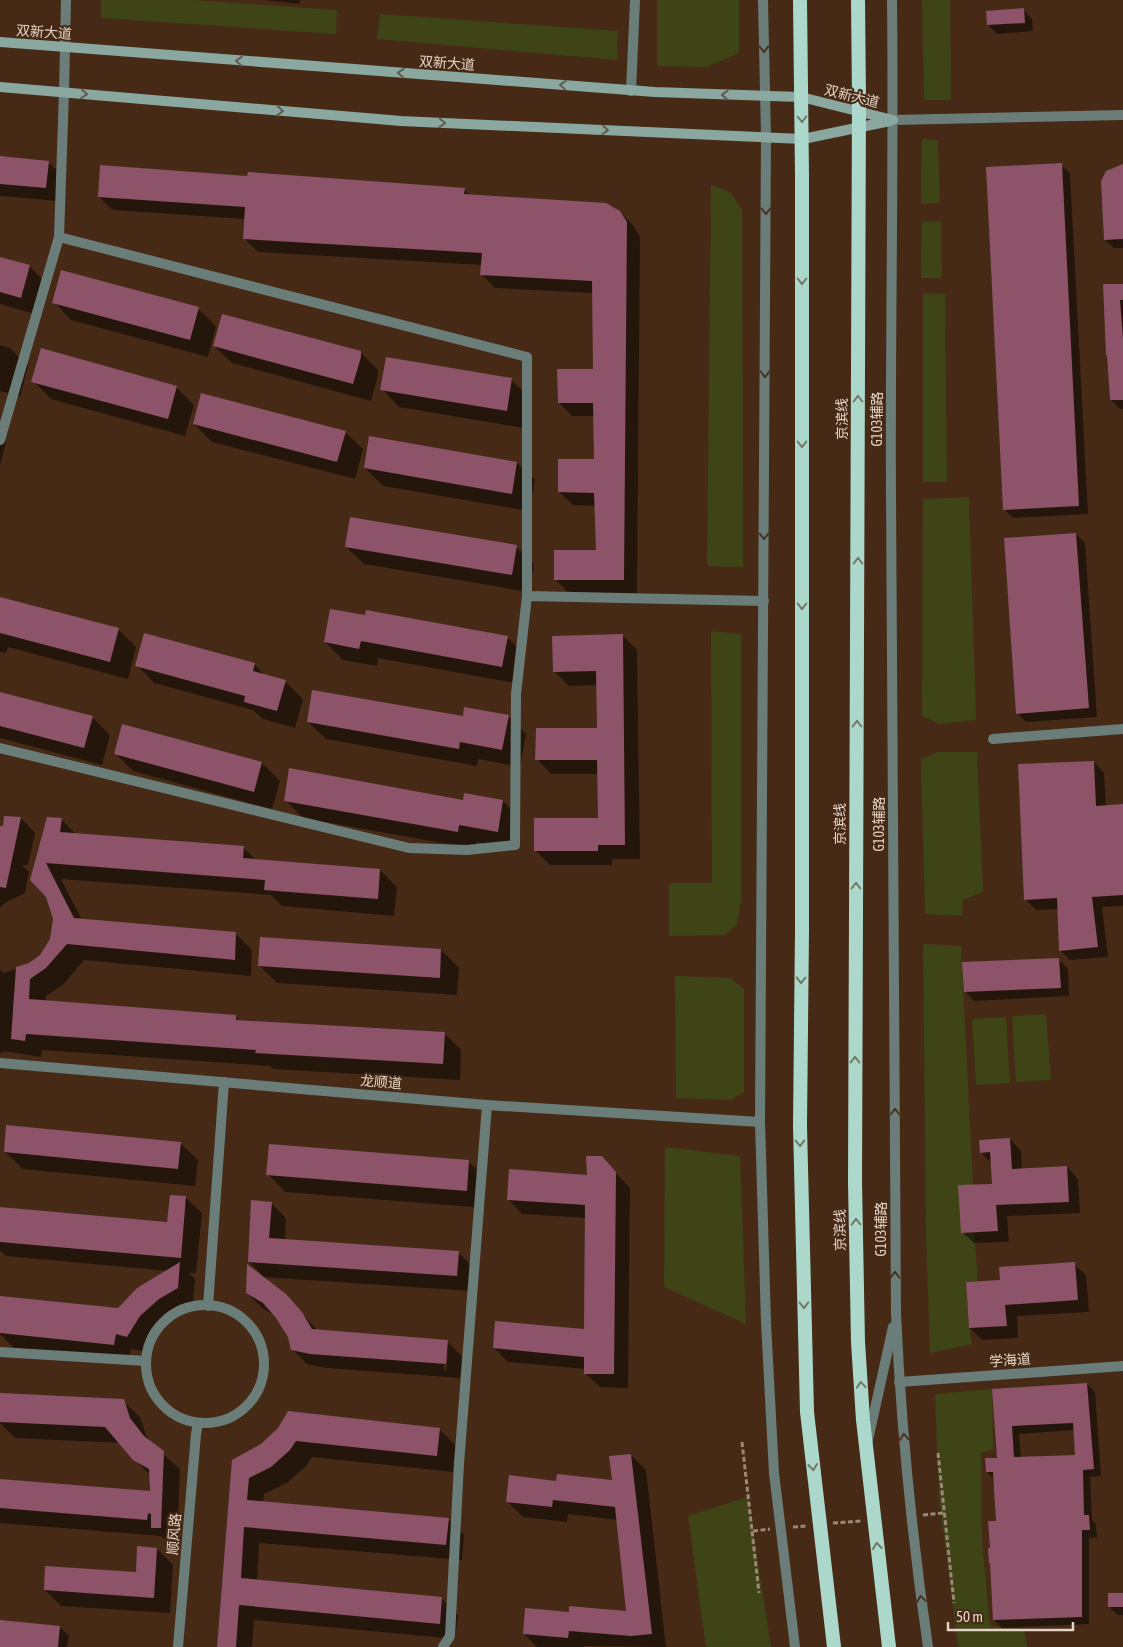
<svg xmlns="http://www.w3.org/2000/svg" width="1123" height="1647" viewBox="0 0 1123 1647" font-family="'Asap Condensed','Noto Sans SC',sans-serif">
<rect width="100%" height="100%" fill="#462a16"/>
<path fill="#3e4416" d="M101,0H192L337,10L336,34L101,18Z
M657,0H739V53L707,67L657,66Z
M922,0H950L951,100H924Z
M380,14L618,31L617,60L377,39Z
M922,139L938,140L940,203L921,204Z
M711,185L730,192L742,210L743,567L707,566Z
M941,221L942,278H921L922,222Z
M923,293L945,294L947,482H923Z
M969,497L976,720L939,724L922,716L923,499Z
M711,631L741,634V900L737,924L725,935L669,936V883H712Z
M938,752H977L983,892L963,900L962,916L925,914L921,759Z
M923,944L961,946L973,1185H959L974,1232L978,1281L966,1282L969,1328L972,1344L930,1353L926,1234Z
M675,976L730,978L744,989V1092L731,1100L676,1098Z
M1046,1014L1051,1080L1016,1082L1012,1016Z
M1006,1017L1010,1083L976,1085L972,1019Z
M665,1147L740,1156L746,1324L664,1287Z
M992,1389L993,1450L981,1453L982,1542L990,1626L1024,1629L1027,1647H958L939,1498L935,1394Z
M748,1497L771,1647H706L688,1516Z"/>
<path fill="#0007" fill-rule="evenodd" d="M264,0H300V4Z
M1024,10L1032,19L1033,31L997,34L988,25Z
M0,158L48,162L62,175L59,201L0,196Z
M1061,165L1070,173L1088,514L1013,518L1004,509Z
M1123,167V248H1114L1105,240Z
M248,177L464,189L471,196L620,212L634,226L640,237L637,593H569L555,579L597,551L596,506L573,505L559,492L595,460V416H572L559,403L594,370V293L495,288L481,274L482,265L258,252L244,238L245,219L113,210L99,197Z
M0,258L29,266L47,284L38,315L0,304Z
M1123,285V409H1120L1111,400L1109,356Z
M54,302L198,309L216,326L208,357L71,320Z
M0,345L10,348L28,366L20,397L0,391Z
M214,346L360,352L378,370V375L371,401L232,363Z
M511,380L529,397L524,428L399,407L382,389Z
M33,381L176,387L194,405L185,436L51,399Z
M194,424L345,432L363,449L355,479L212,442Z
M0,436L6,442L0,466Z
M517,463L535,480L529,511L383,486L365,468Z
M1076,534L1085,543L1097,717L1026,722L1017,713Z
M346,547H516L534,564L529,592L364,564Z
M0,598L118,629L136,647L128,679L8,647L6,653L0,652Z
M622,635L637,650L640,859H612V865H550L535,850L599,819L598,774H551L537,759L598,729L597,685L569,686L554,671Z
M507,637L525,655L520,684L378,658L377,666L343,660L325,642Z
M254,664L266,676L285,681L303,699L295,728L263,719L253,710L154,683L137,665Z
M0,693L92,717L110,735L102,765L0,738Z
M508,716L526,734L520,767L478,759L477,766L326,739L308,722Z
M123,725L262,763L280,781L272,809L133,771L115,753Z
M1094,762L1104,773L1106,807L1123,805V906L1102,907L1108,957L1070,960L1060,950L1058,909L1036,910L1025,899Z
M285,800L503,801L520,819L515,849L477,842L475,849L303,818Z
M21,818L35,833L28,865H22L29,872L25,893L6,902L0,908V827Z
M61,819L76,834L243,847L256,860L380,870L397,887L394,916L282,906L271,895L61,879L82,920L235,933L252,950L251,976L84,960L63,985L46,996V1002L236,1017L241,1022L445,1034L461,1050L460,1080L273,1069L270,1066L42,1050L41,1057L3,1051V1053L0,1052V970L4,973L29,964L41,956L52,939L54,919L47,897L32,880Z
M441,950L459,968L457,995L277,983L260,966Z
M1059,960L1068,969L1069,996L974,1001L966,992Z
M1010,1139L1021,1151L1022,1170L1067,1167L1078,1179L1080,1213L1007,1216L1009,1242L974,1243L962,1232L993,1185L992,1164L981,1152Z
M180,1143L198,1160L195,1186L23,1169L5,1152Z
M601,1157L630,1188L628,1388L600,1387L585,1373V1369L508,1362L494,1348L585,1330L586,1218L522,1214L508,1199L588,1176Z
M469,1162L486,1179L484,1208L285,1192L268,1174Z
M186,1198L202,1213L196,1273H189L195,1279L193,1304L175,1314L155,1332L142,1351L131,1349L129,1359L14,1348L0,1334V1313L119,1309L168,1271L6,1256L0,1250V1208L168,1223Z
M271,1203L286,1218L285,1241L458,1252L473,1267L471,1291L262,1277L285,1295L318,1331L447,1342L462,1356L460,1378L326,1368L307,1364L292,1349L289,1336L274,1315L262,1308L247,1293L262,1275L249,1262ZM445,1353H448L446,1371L444,1370Z
M1074,1264L1086,1275L1089,1312L1017,1316L1018,1338L982,1340L970,1328L1001,1281Z
M1087,1384L1095,1392L1101,1476L1090,1477L1092,1520L1096,1524L1097,1537L1089,1538V1624L1002,1628L994,1620L991,1549L997,1522L995,1480L987,1472L998,1459L994,1390ZM1075,1430L1077,1457L1021,1458L1019,1434Z
M0,1394L123,1401L140,1417L146,1435L153,1445L180,1469L177,1543H169L161,1536L0,1523V1480L151,1493L150,1475L120,1443L15,1438L0,1423Z
M279,1429H439L455,1445L453,1472L312,1457L306,1466L287,1483L264,1494L263,1503L448,1519L464,1535L462,1560L259,1543L257,1581L442,1599L458,1615L455,1639L254,1620L252,1647H218L233,1461L262,1445Z
M631,1455L646,1470L666,1647L584,1646V1647H537L524,1634L570,1613L628,1612L618,1520L568,1514L567,1522L523,1517L508,1502L558,1482H613Z
M157,1549L173,1565L170,1613L61,1606L45,1590L137,1574Z
M1123,1594V1615H1118L1109,1607Z
M0,1621L60,1627L69,1636L67,1647H0Z"/>
<path fill="#8c5369" fill-rule="evenodd" d="M1024,8L1025,23L987,25L986,11Z
M0,156L49,161L46,188L0,184Z
M1062,163L1079,506L1003,510L986,167Z
M1123,164V239L1104,240L1101,181L1106,171Z
M100,165L247,176L248,172L465,188L464,194L606,203L620,211L627,222L624,580H554V550H596L594,493L558,492V459H594L593,403H558L557,369H593L592,281L480,275L482,253L243,239L245,207L98,197Z
M0,257L30,265L21,298L0,292Z
M61,270L199,307L190,340L52,303Z
M1103,284H1123V300H1120L1123,339V400H1110L1107,355H1106Z
M222,314L361,351V357L353,384L213,346Z
M41,348L177,386L168,419L31,382Z
M386,357L512,378L507,411L380,390Z
M201,393L346,431L337,462L193,424Z
M369,436L517,462L512,494L364,468Z
M350,517L517,545L512,575L345,547Z
M1076,533L1089,708L1016,714L1004,538Z
M0,597L119,628L110,662L0,633Z
M330,609L365,615L366,610L508,636L502,667L361,641L359,649L324,642Z
M144,633L255,663L253,671L286,680L277,711L244,702L245,696L135,666Z
M623,634L625,845H598V851H534V818H598L597,760H535L536,728H597L596,671L553,672L552,636Z
M312,690L463,716L464,707L509,715L502,750L460,742L459,749L307,722Z
M0,692L93,716L84,748L0,726Z
M122,724L262,762L254,792L114,754Z
M1094,761L1096,806L1123,804V895L1092,897L1098,947L1059,951L1057,898L1024,900L1018,764Z
M289,768L463,800L464,793L503,800L498,832L459,825L458,832L284,801Z
M4,816L21,817L6,888L0,887V826H3Z
M47,817L62,818L60,832L244,846L243,858L380,869L378,899L264,890L265,880L46,863L74,918L236,932L235,960L67,944L46,968L30,979L29,999L236,1015V1020L445,1032L443,1064L255,1053L256,1050L26,1034L25,1041L11,1039L16,967L29,963L40,955L50,939L53,919L46,897L30,880Z
M260,937L441,949L440,978L258,966Z
M1059,958L1061,988L964,992L962,962Z
M6,1125L181,1142L178,1169L4,1152Z
M1010,1138L1012,1169L1067,1166L1069,1202L996,1205L998,1231L961,1233L958,1185L992,1184L990,1152L980,1153L979,1140Z
M269,1144L469,1160L467,1191L266,1175Z
M586,1156H602L616,1172L614,1374H584V1357L493,1348L495,1321L584,1329L585,1205L507,1200L509,1169L587,1175Z
M170,1195L186,1196L181,1258L0,1242V1207L167,1222Z
M251,1200L272,1202L269,1238L459,1251L457,1276L248,1262Z
M180,1262L178,1288L159,1299L140,1316L127,1337L116,1334L114,1345L0,1333V1296L118,1308L137,1288Z
M1075,1262L1078,1300L1005,1305L1007,1326L969,1328L966,1282L1000,1280L999,1267Z
M247,1264L286,1294L302,1312L312,1329L448,1340L446,1364L310,1354L291,1350L288,1337L276,1318L263,1303L246,1293Z
M1087,1383L1094,1469L1083,1470L1084,1515H1089L1090,1530H1082V1617L993,1620L990,1563H989L988,1548H990L988,1521H996L993,1472H986L985,1458H997L992,1389ZM1073,1423L1075,1455L1014,1457L1012,1426Z
M0,1393L124,1399L130,1418L144,1436L164,1451L161,1528H151V1514L148,1513L147,1520L0,1508V1479L150,1491L149,1469L133,1460L105,1427L0,1422Z
M288,1411L440,1428L437,1456L296,1441L290,1450L271,1467L249,1478L247,1500L449,1518L446,1545L244,1527L241,1578L442,1597L440,1624L239,1605L236,1647H217L232,1460L261,1444L278,1428Z
M631,1454L652,1634L631,1636L569,1631L568,1638L523,1634L525,1608L569,1612V1606L626,1611L615,1507L553,1500L552,1507L506,1502L509,1475L556,1481L557,1474L612,1480L609,1456Z
M137,1546L157,1548L154,1598L44,1590L45,1566L136,1572Z
M1108,1593H1123V1607H1108Z
M0,1620L60,1626L58,1647H0Z"/>
<g fill="none" stroke-linecap="round" stroke-linejoin="round">
<path stroke="#9d8777" stroke-width="3" stroke-dasharray="5 2.5" stroke-linecap="butt" d="M742,1442L759,1593
M938,1453L954,1603
M923,1515L944,1513
M833,1523L862,1521
M793,1527L807,1526
M753,1531L770,1529"/>
<path stroke="#6a7d78" stroke-width="10" d="M65,47L66,0
M631,91L635,0
M893,120L1123,115
M59,237L527,357V596
M0,440L59,237L64,92
M993,739L1123,729
M0,748L409,848L467,850L515,845L516,694L527,596L764,601
M0,1352L146,1361
M443,1647L450,1636L459,1464L487,1105"/>
<path stroke="#6a7d78" stroke-width="10" d="M64,92L65,47
M146 1364a59 59 0 1 1 118 0a59 59 0 1 1-118 0Z
M208,1306L224,1082
M899,1382L1123,1366
M178,1647L196,1434L198,1423"/>
<path stroke="#6a7d78" stroke-width="10" d="M763,0L766,136L760,1122L766,1323L774,1473L795,1647
M892,0C894,165 890,330 891,495C892,768 894,1041 896,1314C901,1426 912,1537 928,1647
M0,1063L487,1105L760,1122
M868,1440L893,1327"/>
<path stroke="#8aa89f" stroke-width="10" d="M0,42L655,92L801,97L893,120
M0,87L401,121L803,139L890,121"/>
<path stroke="#acd8cb" stroke-width="14" d="M800,0L802,175V931L800,1126L807,1412L834,1647
M858,0L859,99L855,1182L858,1342L863,1420L889,1647"/>
</g>
<defs><path id="oneway-chevron" d="M-2-3.5L2.5 0L-2 3.5" fill="none" stroke-width="1.6" stroke-linecap="round" stroke-linejoin="round" transform="scale(1.25)"/></defs>
<g stroke="#4a3220">
<use href="#oneway-chevron" transform="translate(764 49) rotate(89)"/>
<use href="#oneway-chevron" transform="translate(766 211) rotate(90)"/>
<use href="#oneway-chevron" transform="translate(765 374) rotate(90)"/>
<use href="#oneway-chevron" transform="translate(764 536) rotate(90)"/>
<use href="#oneway-chevron" transform="translate(895 1112) rotate(-90)"/>
<use href="#oneway-chevron" transform="translate(895 1275) rotate(-90)"/>
<use href="#oneway-chevron" transform="translate(904 1437) rotate(-95)"/>
<use href="#oneway-chevron" transform="translate(921 1599) rotate(-98)"/>
</g>
<g stroke="#615c4d">
<use href="#oneway-chevron" transform="translate(239 61) rotate(-176)"/>
<use href="#oneway-chevron" transform="translate(401 73) rotate(-176)"/>
<use href="#oneway-chevron" transform="translate(563 85) rotate(-176)"/>
<use href="#oneway-chevron" transform="translate(84 94) rotate(5)"/>
<use href="#oneway-chevron" transform="translate(725 95) rotate(-178)"/>
<use href="#oneway-chevron" transform="translate(280 111) rotate(5)"/>
<use href="#oneway-chevron" transform="translate(442 123) rotate(3)"/>
<use href="#oneway-chevron" transform="translate(605 130) rotate(3)"/>
</g>
<g stroke="#747867">
<use href="#oneway-chevron" transform="translate(802 119) rotate(89)"/>
<use href="#oneway-chevron" transform="translate(802 281) rotate(90)"/>
<use href="#oneway-chevron" transform="translate(858 399) rotate(-90)"/>
<use href="#oneway-chevron" transform="translate(802 444) rotate(90)"/>
<use href="#oneway-chevron" transform="translate(858 561) rotate(-90)"/>
<use href="#oneway-chevron" transform="translate(802 606) rotate(90)"/>
<use href="#oneway-chevron" transform="translate(857 724) rotate(-90)"/>
<use href="#oneway-chevron" transform="translate(856 886) rotate(-90)"/>
<use href="#oneway-chevron" transform="translate(801 980) rotate(91)"/>
<use href="#oneway-chevron" transform="translate(855 1060) rotate(-90)"/>
<use href="#oneway-chevron" transform="translate(800 1143) rotate(89)"/>
<use href="#oneway-chevron" transform="translate(856 1222) rotate(-91)"/>
<use href="#oneway-chevron" transform="translate(804 1305) rotate(89)"/>
<use href="#oneway-chevron" transform="translate(861 1385) rotate(-94)"/>
<use href="#oneway-chevron" transform="translate(813 1467) rotate(84)"/>
<use href="#oneway-chevron" transform="translate(877 1546) rotate(-97)"/>
</g>
<g text-anchor="middle" dominant-baseline="central" stroke-width="4" stroke-linejoin="round" paint-order="stroke">
<g font-size="14" fill="#e5d3c7" stroke="#462a16">
<text transform="translate(44 32) rotate(4)">双新大道</text>
<text transform="translate(447 63) rotate(4)">双新大道</text>
<text transform="translate(852 96) rotate(14)">双新大道</text>
<text transform="translate(842 419) rotate(-90)">京滨线</text>
<text transform="translate(877 419) rotate(-90)">G103辅路</text>
<text transform="translate(840 824) rotate(-90)">京滨线</text>
<text transform="translate(879 824) rotate(-90)">G103辅路</text>
<text transform="translate(381 1082) rotate(5)">龙顺道</text>
<text transform="translate(881 1229) rotate(-90)">G103辅路</text>
<text transform="translate(840 1230) rotate(-91)">京滨线</text>
<text transform="translate(1010 1360) rotate(-4)">学海道</text>
<text transform="translate(174 1534) rotate(-85)">顺风路</text>
</g>
</g>
<path d="M948 1622v8h125v-8" fill="none" stroke="#e5d3c7" stroke-width="2.5"/>
<text x="956" y="1622" font-size="15" fill="#e5d3c7" stroke="#462a16" stroke-width="4" paint-order="stroke">50 m</text>
</svg>
